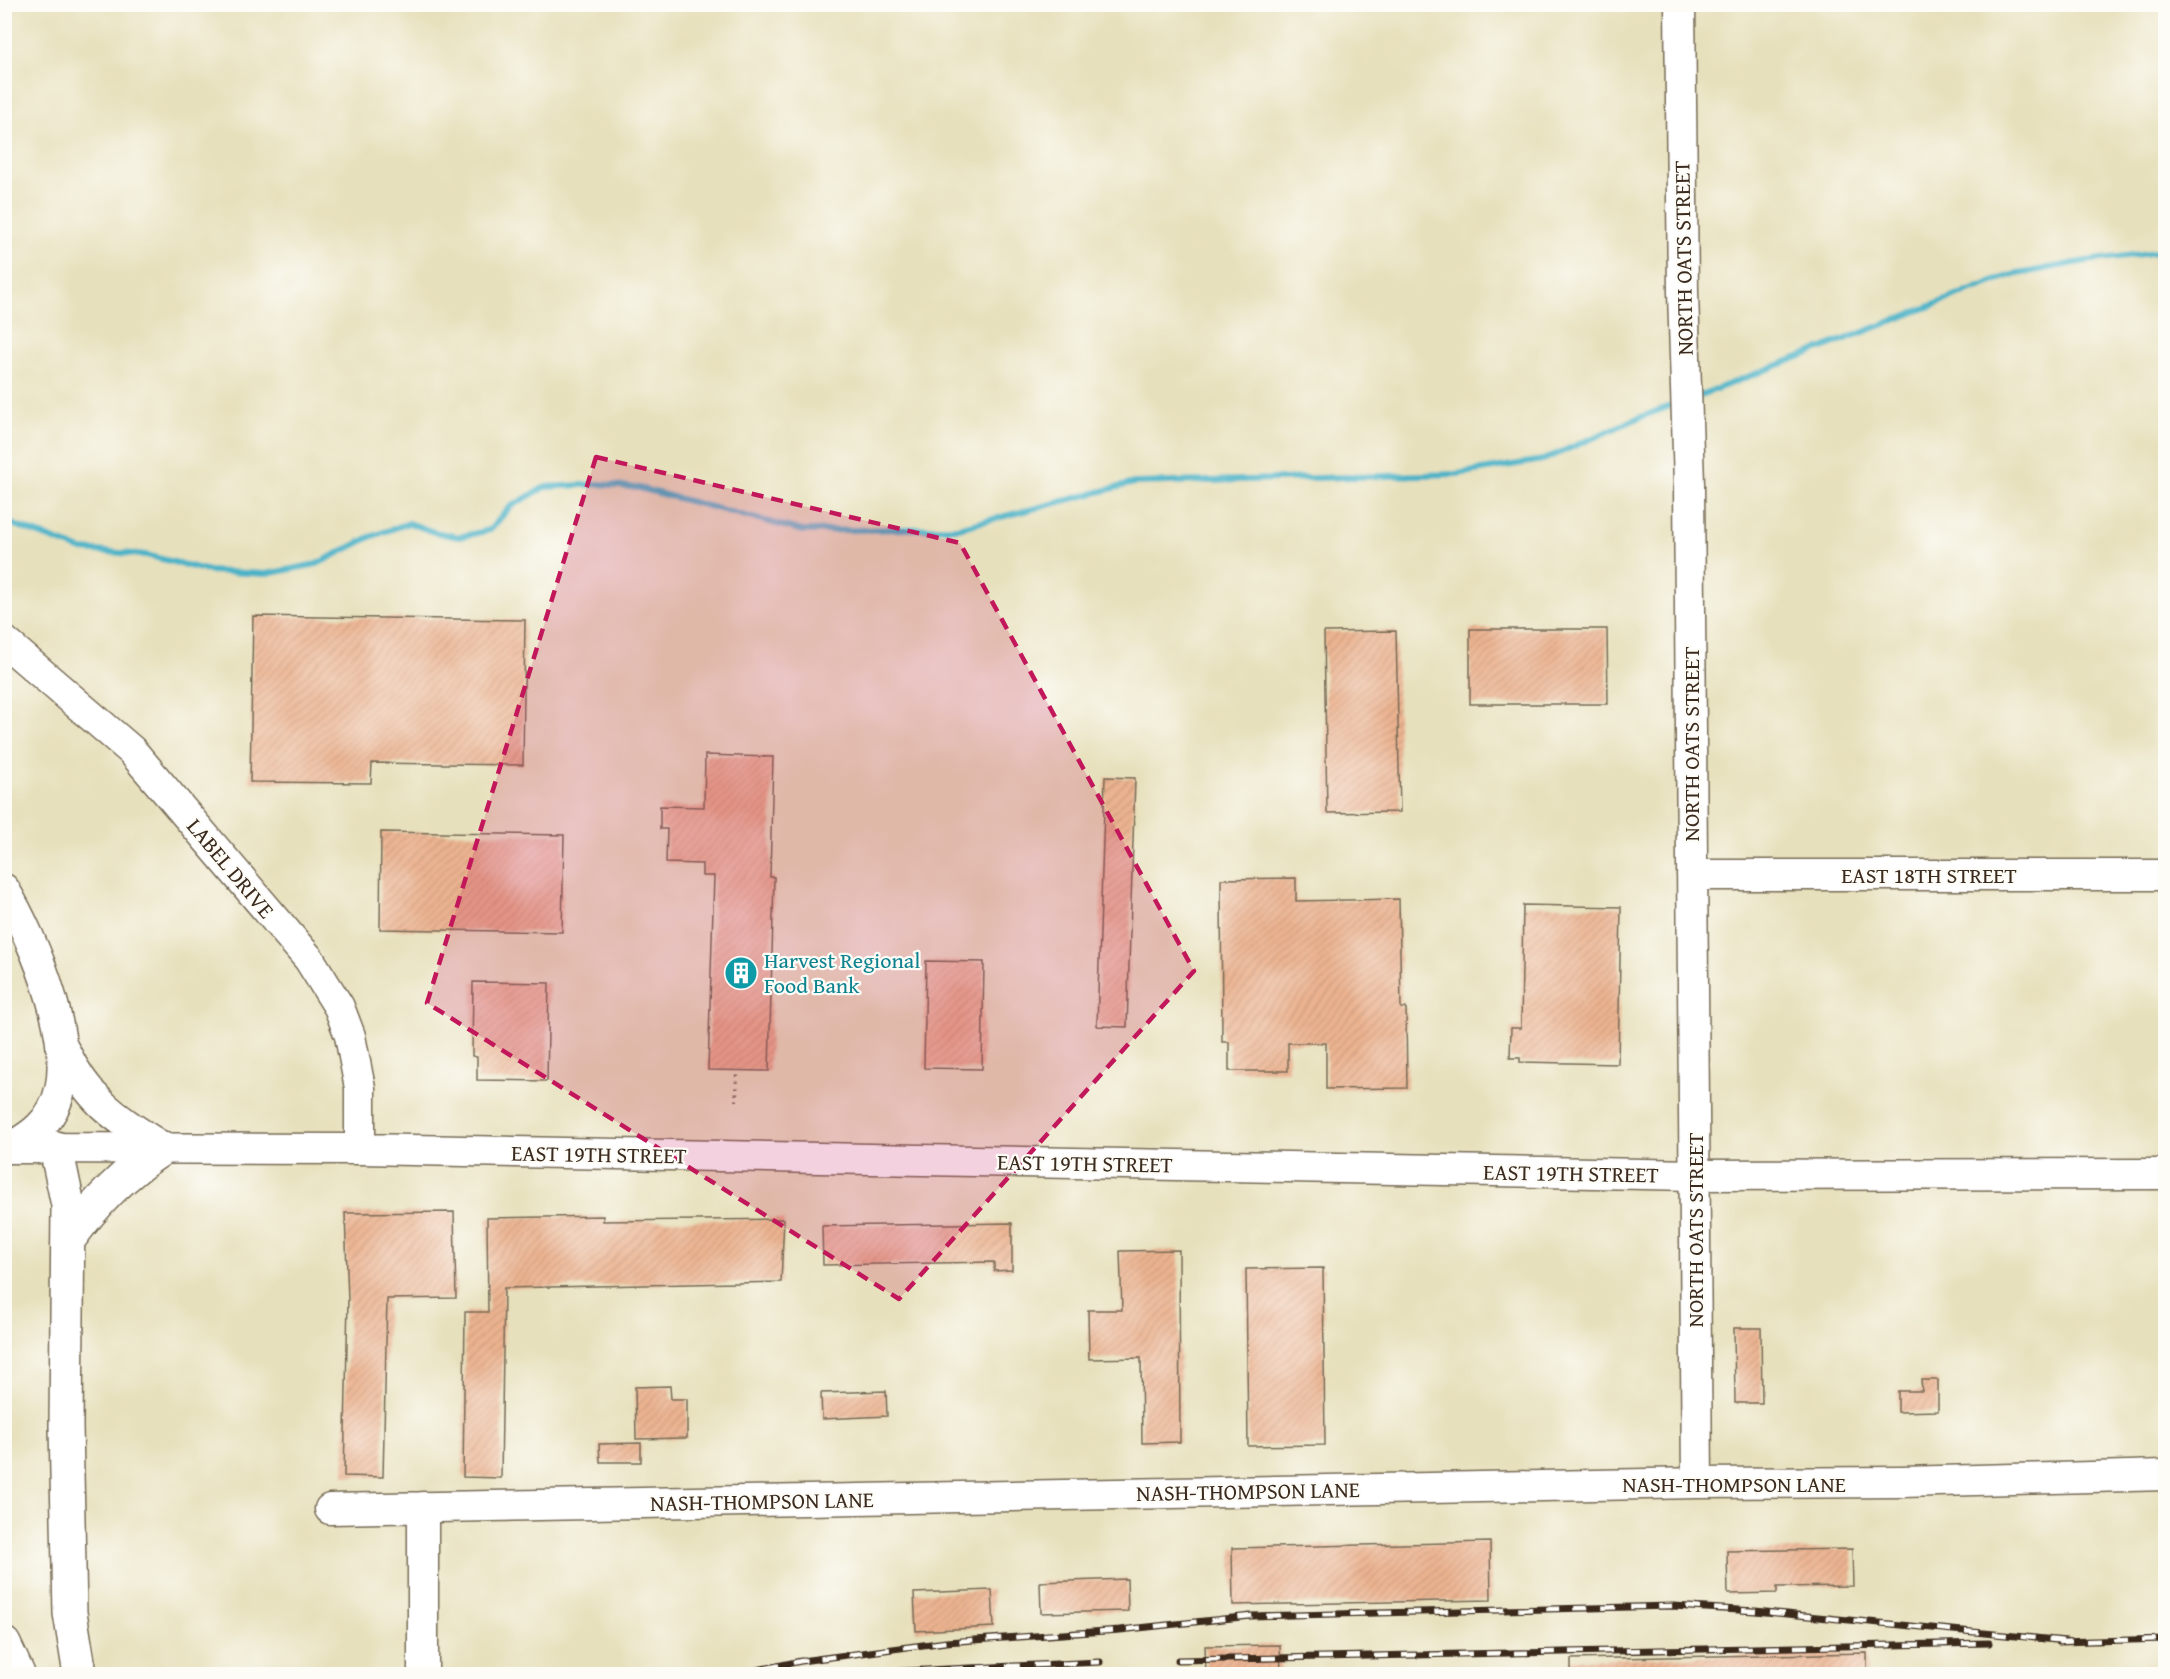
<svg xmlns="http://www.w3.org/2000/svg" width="2170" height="1679" viewBox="0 0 2170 1679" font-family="'Gentium Book Plus',serif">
<defs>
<pattern id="building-hatch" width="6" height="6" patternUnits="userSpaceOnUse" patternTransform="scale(1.5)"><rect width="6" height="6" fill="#ecb390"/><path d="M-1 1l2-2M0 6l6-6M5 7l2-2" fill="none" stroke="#cb9a7c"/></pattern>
</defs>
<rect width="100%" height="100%" fill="#fdfcf7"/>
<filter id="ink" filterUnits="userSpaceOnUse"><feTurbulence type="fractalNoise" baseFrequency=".0167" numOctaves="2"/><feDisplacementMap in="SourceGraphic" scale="12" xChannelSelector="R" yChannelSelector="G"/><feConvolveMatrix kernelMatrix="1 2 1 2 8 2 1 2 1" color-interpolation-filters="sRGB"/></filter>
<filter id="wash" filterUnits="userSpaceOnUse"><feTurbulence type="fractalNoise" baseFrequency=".008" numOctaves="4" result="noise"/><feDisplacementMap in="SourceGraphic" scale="24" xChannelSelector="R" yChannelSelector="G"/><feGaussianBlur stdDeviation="1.35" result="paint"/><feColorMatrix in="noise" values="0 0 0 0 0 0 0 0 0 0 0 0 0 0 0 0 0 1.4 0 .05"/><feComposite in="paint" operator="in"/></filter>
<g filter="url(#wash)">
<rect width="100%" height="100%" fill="#e7e0bc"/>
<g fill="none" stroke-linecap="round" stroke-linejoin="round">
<path stroke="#49b2c7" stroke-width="6" d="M1696,397L2008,276L2086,261L2166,251
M4,521L82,550L146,555L209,571L266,574L317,564L370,537L409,523L434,532L459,537L490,530L510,507L545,487L600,484L639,488L803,531L958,528L1134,483L1457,474L1543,460L1638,418L1678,403"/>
</g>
<g id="blocks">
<path fill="url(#building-hatch)" d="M253,616L525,620L523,765L372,763L371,783L250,782Z
M1470,629H1607L1608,704H1470Z
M1396,631L1400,812L1327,813L1324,632Z
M705,755L773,757L770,877H774L769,1071L708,1070L714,876H702V864L666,863L667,829H660V806L704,807Z
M1105,777L1135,778L1127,1027L1097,1026Z
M381,832L564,835L562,932L380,929Z
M1296,878V901L1399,899L1401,1008H1406L1407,1088L1326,1089V1043H1288V1071H1229V1042H1222L1221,879Z
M1523,905L1621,907L1618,1064L1520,1062V1058H1510L1511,1028H1521Z
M926,961L984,962L982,1069L924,1068Z
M473,982L549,983L547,1081L477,1080V1057L472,1056Z
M454,1212L456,1298L387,1299L383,1477L344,1476L348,1300L345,1213Z
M603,1216V1221L784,1219L781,1282L504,1288L501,1478L463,1477L465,1312H488L487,1218Z
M1012,1223V1270L994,1271V1262L823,1265L822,1226Z
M1179,1250L1180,1442L1142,1443L1141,1358L1089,1359L1088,1310H1122L1120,1251Z
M1323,1268L1325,1445L1248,1446L1246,1269Z
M1734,1328H1761L1762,1403H1735Z
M1921,1380H1938V1411L1898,1412V1391H1922Z
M670,1386L671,1399H687V1438L636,1439L635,1387Z
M886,1391L887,1416L822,1419L821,1393Z
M641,1443V1462H600L599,1444Z
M1490,1542L1491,1600L1233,1605L1232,1548Z
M1852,1549L1853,1586L1777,1587V1593L1728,1594L1727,1551Z
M1127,1579L1128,1611L1041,1613L1040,1582Z
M992,1590L994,1627L916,1631L914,1593Z
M1280,1645L1281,1674H1206L1205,1646Z
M1867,1653V1674H1571V1659Z"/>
</g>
</g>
<g filter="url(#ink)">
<use href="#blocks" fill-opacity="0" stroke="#776a55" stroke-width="1.5"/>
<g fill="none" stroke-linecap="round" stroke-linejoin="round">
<g stroke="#776a55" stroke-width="33">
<path id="minor" d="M1680,4L1683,292L1689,484L1697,1483
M4,641L132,751L309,959L339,1007L350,1036L360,1088V1149
M1692,875H2166
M4,889C34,939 83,1054 53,1109C43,1128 28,1137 10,1148
M64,1050C90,1103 115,1117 163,1148
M4,1148L360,1149L1694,1175L2166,1174
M423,1507V1674
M330,1509L1697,1483L1902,1482L2166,1475"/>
</g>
<g stroke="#776a55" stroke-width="36">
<path id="highway" d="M56,1148L68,1205L66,1426L70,1613L80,1674
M69,1239C96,1202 124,1173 163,1148
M4,1644L18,1674"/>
</g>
<path stroke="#776a55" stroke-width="4" stroke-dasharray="1.5 4.5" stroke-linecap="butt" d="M736,1101L737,1071"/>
<use href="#minor" stroke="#fff" stroke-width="30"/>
<use href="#highway" stroke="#fff" stroke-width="33"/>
<g stroke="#3b2a1e" stroke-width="7">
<path id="rail" d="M2058,1642L2166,1639
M1178,1660L1989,1643
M738,1674L801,1661L946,1642L1120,1630L1251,1616L1673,1606L1755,1611L2066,1641
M838,1674L1100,1662"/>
</g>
<use href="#rail" stroke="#fdfcf7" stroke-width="4.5" stroke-dasharray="14" stroke-linecap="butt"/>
</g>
</g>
<path fill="#c2185b" fill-opacity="0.2" stroke="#c2185b" stroke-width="4.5" stroke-dasharray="12 8" stroke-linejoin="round" d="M596,457L960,543L1194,971L899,1299L427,1003Z"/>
<defs>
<g id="building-disc" transform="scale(1.725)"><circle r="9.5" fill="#0f9aa8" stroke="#fdfcf7"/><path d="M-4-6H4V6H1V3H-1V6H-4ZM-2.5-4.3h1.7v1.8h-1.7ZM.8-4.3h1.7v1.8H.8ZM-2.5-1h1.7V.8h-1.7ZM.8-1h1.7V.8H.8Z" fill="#fff"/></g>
</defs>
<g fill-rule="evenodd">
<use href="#building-disc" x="741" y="973"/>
</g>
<g text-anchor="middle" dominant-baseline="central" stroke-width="4.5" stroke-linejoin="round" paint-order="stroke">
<g font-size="22" fill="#3b2a1e" stroke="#fdfcf7">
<text transform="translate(1683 258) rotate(-91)">NORTH OATS STREET</text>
<text transform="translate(1691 744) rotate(-90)">NORTH OATS STREET</text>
<text transform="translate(231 868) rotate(50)">LABEL DRIVE</text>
<text x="1929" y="875">EAST 18TH STREET</text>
<text transform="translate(599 1154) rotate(1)">EAST 19TH STREET</text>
<text transform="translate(1085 1163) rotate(1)">EAST 19TH STREET</text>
<text transform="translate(1571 1173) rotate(1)">EAST 19TH STREET</text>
<text transform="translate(1695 1230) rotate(-90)">NORTH OATS STREET</text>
<text x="1734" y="1484">NASH-THOMPSON LANE</text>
<text transform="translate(1248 1491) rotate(-1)">NASH-THOMPSON LANE</text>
<text transform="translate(762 1501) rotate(-1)">NASH-THOMPSON LANE</text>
</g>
<g font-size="22" fill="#0d838f" stroke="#fdfcf7" text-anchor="start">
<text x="764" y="960">Harvest Regional<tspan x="764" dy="25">Food Bank</tspan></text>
</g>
</g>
<rect width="2170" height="1679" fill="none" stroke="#fdfcf7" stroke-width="24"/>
</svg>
